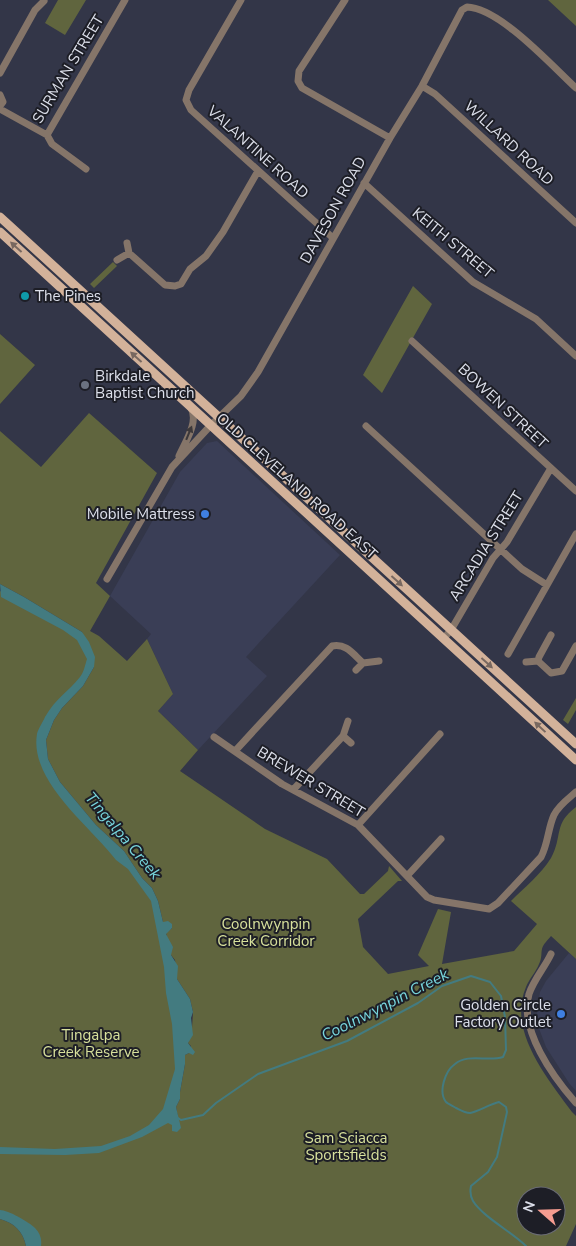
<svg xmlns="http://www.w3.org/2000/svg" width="576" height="1246" viewBox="0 0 576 1246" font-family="'Nunito Sans',sans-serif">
<rect width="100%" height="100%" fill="#333648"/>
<path fill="#3a3e56" d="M217,441L340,555L246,657L267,676L198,750L158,711L173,694L147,639L151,634L110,596L180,472L207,443Z
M569,953L576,959V1091L569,1083L546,1047L538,1026L537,1011L540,992L546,981Z"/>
<path fill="#60653e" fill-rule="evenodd" d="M58,0H86L65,35L45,23Z
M548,0H576V26Z
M113,262L117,266L94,288L90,284Z
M413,286L432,304L382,393L363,375Z
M0,334L35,365L0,404Z
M89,413L157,473L96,583L110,596L90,631L99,636L127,661L147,639L173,694L158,711L198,750L180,771L265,829L327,859L360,894H364L388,871L389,866L402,881H398L358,919L363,947L388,974L429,966L418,955L438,909L451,912L442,964L514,951L537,924L511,901C524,888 541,874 551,858C563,836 553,824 576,807V959L551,936C548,940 543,944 542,949C541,953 542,959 539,964C536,972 529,979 526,987C507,1031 548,1079 572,1112L576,1116V1224L566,1246H32L22,1225L0,1216V591L82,638L91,658L85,676L55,709L42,737L44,758L56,783L153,897L183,1032L167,1109L178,1118L176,1107L180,1099V1092L185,1064V1055L189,1053L191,1046L188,1043L192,1028L193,1012L190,999L177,979L175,960L171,955L166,933L172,928L163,922L158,901L152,888L142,878L124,851L96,825L60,782L48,759L46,740L54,720L62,708L83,686L94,667L82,632L24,597L0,584V431L41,467ZM526,1196H556V1226H526Z
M576,698V710L568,724L563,720Z
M0,1219C14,1223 23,1231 26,1246H0Z"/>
<path fill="#437b80" d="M0,584L24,597L82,632L89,642L95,657L94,667L83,686L62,708L54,720L46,740L48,759L60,782L96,825L124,851L142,878L152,888L158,901L163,922L168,921L172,924V928L166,934L173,947L171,955L178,966L177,979L190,999L193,1012L191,1018L193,1035L188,1043L195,1052L193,1055L189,1053L185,1055V1064L180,1092V1099L176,1107L181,1128L177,1132L172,1131V1125L168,1123L142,1137L99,1153L65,1155L0,1154V1147L55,1149L101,1146L130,1136L149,1125L163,1109L175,1069L172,1024L166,993L164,967L151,901L128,869L116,860C91,827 29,781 37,734C38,729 43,722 45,717C56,698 68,692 80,677C84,672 85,665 87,659L77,640L63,630L1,597Z
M0,1210C8,1210 29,1222 35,1228C40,1233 42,1239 41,1246H26C23,1231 14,1223 0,1219Z"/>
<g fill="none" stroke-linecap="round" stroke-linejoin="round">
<path stroke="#437b80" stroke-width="2" d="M178,1118L181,1120L203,1115L216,1103L258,1074L347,1041L418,1003L442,986L471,976L490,982L501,996L505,1017L506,1050L503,1057C488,1062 468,1053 455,1064C445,1071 438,1092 446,1102C448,1104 453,1106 456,1108C460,1110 465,1113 470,1113C477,1112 490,1104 499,1102L506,1107L507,1112L497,1157L488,1172L471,1186C470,1191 470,1196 473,1201C483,1217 512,1232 526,1246"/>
<path stroke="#857569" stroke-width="7" d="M241,0L189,90L186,100L191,110L333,238
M345,0L299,71L298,81L302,88L390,138
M0,73L35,10L44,1
M422,86L435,94L576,223
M0,95L3,102L0,106
M0,109L47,135L125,0
M47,135L52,144L86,169
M364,183L473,282L536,319L576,356
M129,253L165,285L175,286L181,284L190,269L206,256L223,232L258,171
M117,260L129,253L127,243
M412,341L576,491
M366,426L522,569L547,585
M179,456C185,442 199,422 191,408
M107,579L172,467L211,425L241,396L258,372L390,138L422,86L462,10L467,7C500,8 552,66 576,88
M551,635L539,657L538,661L551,673L562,671L576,646
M444,638L451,630L493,558L507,542L551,468
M508,654L576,534
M526,662L538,661
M356,670L363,663L379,661
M348,721L343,736L351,743
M214,737L282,784L358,825L427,897L434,900L489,909L498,903L541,857C548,844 548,828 554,815C559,805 568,799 576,792
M235,751L332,646C346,643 353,654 363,663
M293,790L343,736
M358,825L440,734
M407,876L441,839
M551,954C545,967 534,979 529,994C519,1030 553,1077 576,1103"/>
<path stroke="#d3b29a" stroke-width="9" d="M0,217L576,744
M0,232L576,760"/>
</g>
<defs><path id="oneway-solid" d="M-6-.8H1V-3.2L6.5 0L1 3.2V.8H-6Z" transform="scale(1.25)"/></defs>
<g fill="#786860">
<use href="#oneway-solid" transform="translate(16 247) rotate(-138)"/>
<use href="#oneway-solid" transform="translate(136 357) rotate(-138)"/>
<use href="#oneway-solid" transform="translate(397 581) rotate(42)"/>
<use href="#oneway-solid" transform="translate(487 663) rotate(42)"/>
<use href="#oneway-solid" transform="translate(540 727) rotate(-137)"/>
</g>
<use fill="#3c383a" href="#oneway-solid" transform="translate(189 433) rotate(-68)"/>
<circle fill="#0f9aa8" stroke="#1d1e26" stroke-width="2" cx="25" cy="296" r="5"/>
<circle fill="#6b7280" stroke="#1d1e26" stroke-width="2" cx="85" cy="385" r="5"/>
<g fill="#3f7fe0" stroke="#1d1e26" stroke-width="2">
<circle cx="205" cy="514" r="5"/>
<circle cx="561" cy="1014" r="5"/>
</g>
<g text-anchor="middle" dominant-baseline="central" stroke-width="4" stroke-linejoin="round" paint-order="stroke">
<g font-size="15" fill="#dde0eb" stroke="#1d1e26">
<text transform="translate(68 69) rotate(-59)">SURMAN STREET</text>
<text transform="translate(509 143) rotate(43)">WILLARD ROAD</text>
<text transform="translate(258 152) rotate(42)">VALANTINE ROAD</text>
<text transform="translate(333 210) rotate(-61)">DAVESON ROAD</text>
<text transform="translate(453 243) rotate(40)">KEITH STREET</text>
<text transform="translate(503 406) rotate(43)">BOWEN STREET</text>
<text transform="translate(297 486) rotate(42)">OLD CLEVELAND ROAD EAST</text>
<text transform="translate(486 546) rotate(-58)">ARCADIA STREET</text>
<text transform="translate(311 782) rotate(31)">BREWER STREET</text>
</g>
<g font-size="15" fill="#dde0eb" stroke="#1d1e26" text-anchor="start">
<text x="35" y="296">The Pines</text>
<text x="95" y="376">Birkdale<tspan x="95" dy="17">Baptist Church</tspan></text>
<text x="195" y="514" text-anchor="end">Mobile Mattress</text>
<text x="551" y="1005" text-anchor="end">Golden Circle<tspan x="551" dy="17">Factory Outlet</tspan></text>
</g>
<g font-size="15" fill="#d8e19c" stroke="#1d1e26">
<text x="266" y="924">Coolnwynpin<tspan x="266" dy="17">Creek Corridor</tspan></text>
<text x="91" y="1035">Tingalpa<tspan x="91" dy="17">Creek Reserve</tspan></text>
<text x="346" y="1138">Sam Sciacca<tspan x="346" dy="17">Sportsfields</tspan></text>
</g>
<g font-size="16" font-style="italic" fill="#77d5dc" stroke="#1d1e26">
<text transform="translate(123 836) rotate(50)">Tingalpa Creek</text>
<text transform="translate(385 1005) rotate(-27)">Coolnwynpin Creek</text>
</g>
</g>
<g transform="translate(541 1211) rotate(290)"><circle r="24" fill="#1d1e26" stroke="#6a6c75"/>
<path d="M0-4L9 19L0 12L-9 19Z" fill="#f59c90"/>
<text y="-8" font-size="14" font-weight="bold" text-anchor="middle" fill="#dde0eb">N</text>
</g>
</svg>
